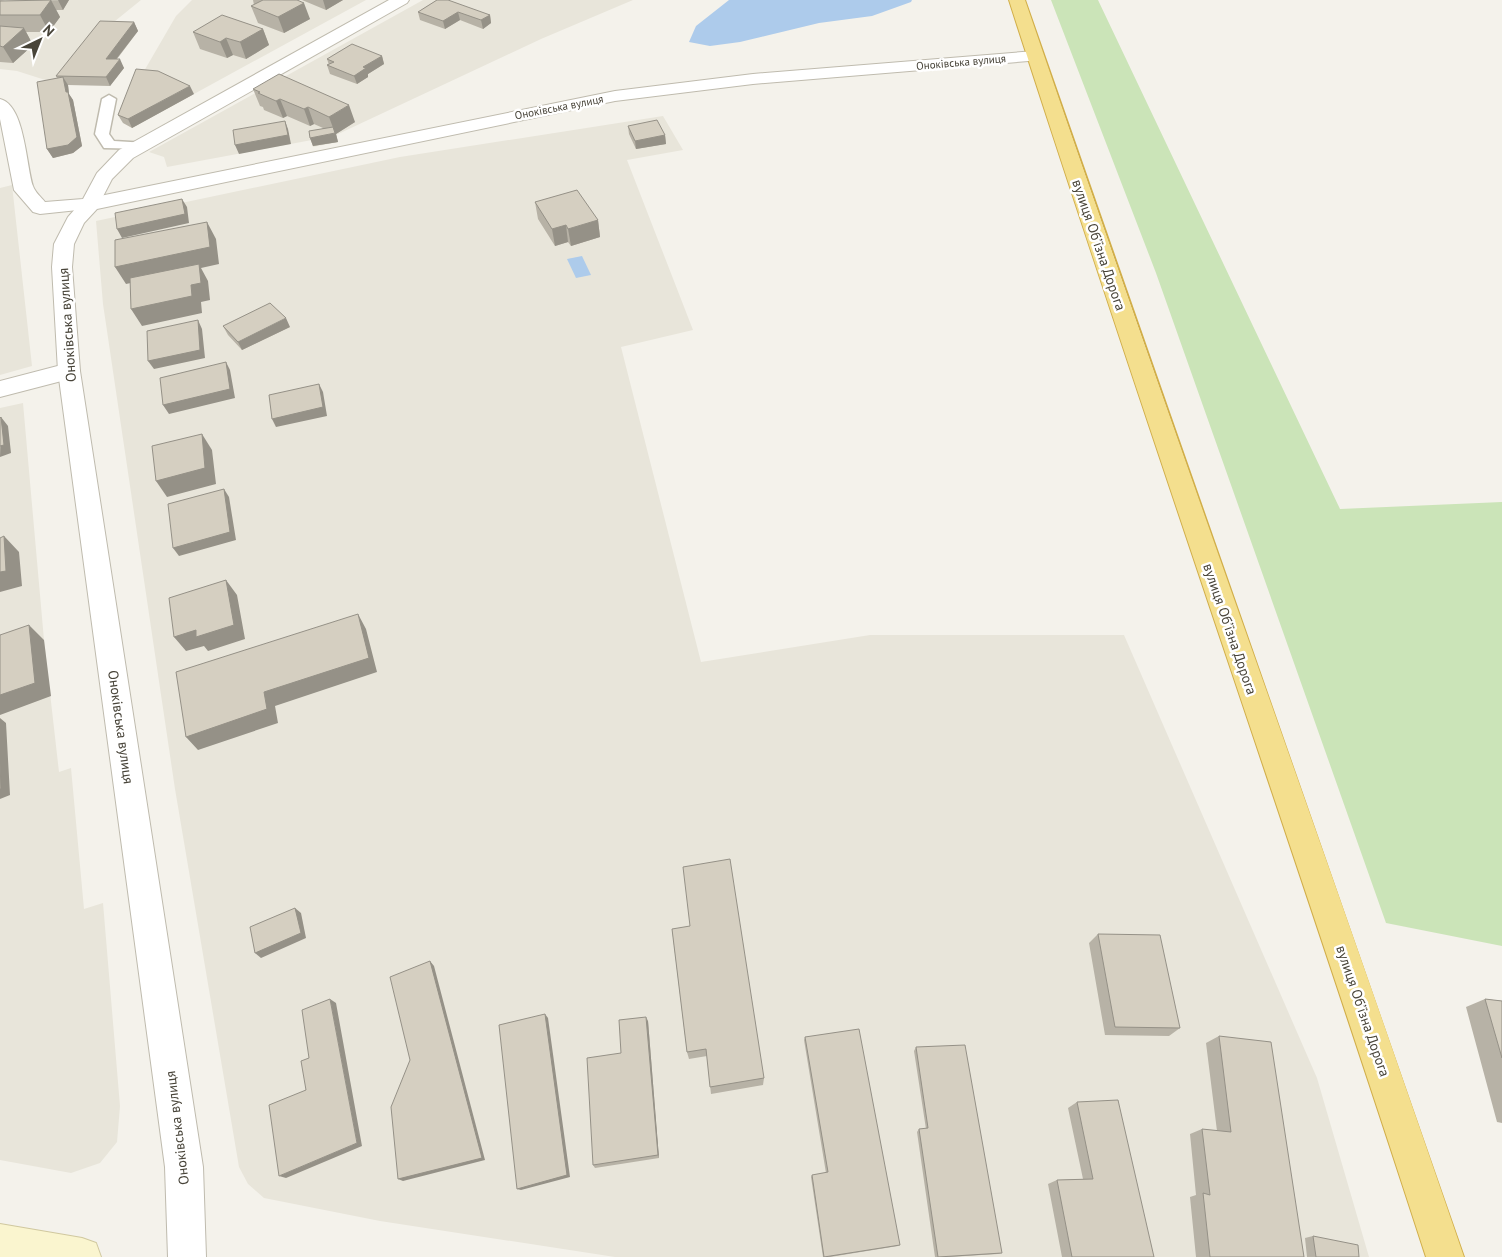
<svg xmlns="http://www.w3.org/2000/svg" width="1502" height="1257" viewBox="0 0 1502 1257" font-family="'PT Sans',sans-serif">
<rect width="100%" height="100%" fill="#f4f2eb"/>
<path fill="#e8e5da" d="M0,0H141L104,30L61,85L17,71L0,69Z
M192,0H366L194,94L140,78L176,16Z
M423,0H633L541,39L336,135L338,142L313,147L312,140L167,167L164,157L149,152Z
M663,116L683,150L627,160L693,330L621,347L701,662L870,635H1124L1317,1078L1369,1257H615L380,1221L264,1198L248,1184L239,1167L175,789L103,304L96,221L400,157Z
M12,185L32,366L0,375V188Z
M23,403L44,640L59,772L71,768L84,909L103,903L120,1106L117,1142L100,1163L71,1173L0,1160V408Z"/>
<path fill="#cbe4b8" d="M1051,0H1098L1340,509L1502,502V946L1386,923L1156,273Z"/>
<path fill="#adcbeb" d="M729,0H912L911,2L872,16L819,23L740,42L710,46L689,42L696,26Z
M582,256L591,275L576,278L567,259Z"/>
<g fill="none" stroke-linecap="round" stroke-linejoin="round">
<g stroke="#bfbbae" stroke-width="3">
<path id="service" d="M109,95L116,99L109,134L114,141L147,143L149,146L147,149L104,148L95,134L102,99Z"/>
</g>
<g stroke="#bfbbae" stroke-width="2">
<path id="minor" d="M389,0H409L407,3L133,158L112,179L97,208L40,214L33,212L14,190L0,119V99C25,105 26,165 33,186C35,192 41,197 45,202L83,199L97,173L119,150Z
M69,363L77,365L80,371L77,377L0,397V381Z"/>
</g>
<g stroke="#bfbbae" stroke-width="2">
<path id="tertiary" d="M1035,51L1041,52L1044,56L1041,60L753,84L615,101L97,209L84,223L74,244L72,267L80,371L203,1167L206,1257H168L165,1167L58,371L52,267L54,244L68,217L83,200L90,198L615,91L753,74Z"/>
</g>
<g stroke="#d0c89f" stroke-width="2">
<path id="secondary" d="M0,1224L82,1238L96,1243L101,1257H0Z"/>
</g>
<g stroke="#d1ae49" stroke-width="2">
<path id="trunk" d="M1009,0H1025C1168,420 1321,837 1464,1257H1426C1290,837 1144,420 1009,0Z"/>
</g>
<use href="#service" fill="#fff" fill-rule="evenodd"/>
<use href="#minor" fill="#fff" fill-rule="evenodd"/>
<use href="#tertiary" fill="#fff" fill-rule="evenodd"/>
<use href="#secondary" fill="#faf5cf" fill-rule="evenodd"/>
<use href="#trunk" fill="#f4df8e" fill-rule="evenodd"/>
</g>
<path fill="#b7b2a6" d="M0,0L5,1L69,0L63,10H56L60,17L49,32H26L33,45L13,63L0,62Z
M253,0H297L310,19L284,33L258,23L251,6L254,5Z
M302,0H343L326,10Z
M437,0L490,15L491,23L483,29L460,20L445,29L420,20L418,12Z
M134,22L138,31L117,59L124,68L110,86L68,85L69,94L73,100L82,146L73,153L53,158L47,149L57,78L56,76Z
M263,29L269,45L246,59L233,55L227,58L200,49L193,32Z
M382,56L384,64L368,74V77L357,84L330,74L327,65H329L327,59Z
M253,89L355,122L336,134L338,142L313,146L310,138L323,128L314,124L310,126L287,116L283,118L264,110L263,107L260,106Z
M194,94L132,128L123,123L118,115Z
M628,126L665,135L666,144L636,149L629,134Z
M535,202L598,220L600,237L571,246L568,242L555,246L538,219Z
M223,326L290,327L242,350L228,335Z
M672,929L764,1078L763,1085L711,1094L707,1056L689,1059L687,1052Z
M1098,934L1180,1028L1169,1036L1105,1035L1089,943Z
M1485,999L1502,1001V1123L1497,1122L1466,1007Z
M648,1021L659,1158L595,1168L593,1165L621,1053Z
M1219,1036L1304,1257H1196L1190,1197L1196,1195L1190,1134L1202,1129L1217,1131L1206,1043Z
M805,1037L900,1245L898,1246L830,1257H823L811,1177L812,1175L826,1173L804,1040Z
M916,1047L1002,1253L998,1254L949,1257H935L917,1132L919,1129H926L914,1051Z
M1077,1102L1154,1257H1062L1048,1184L1057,1180L1083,1179L1068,1108Z
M1313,1236L1359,1257H1307L1305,1238Z"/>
<path fill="#959187" d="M51,0L60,17L49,32L40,15Z
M58,0H69L63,10Z
M323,0H343L326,10Z
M304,3L310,19L284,33L278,17Z
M458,12L460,20L445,29L443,21Z
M490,15L491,23L483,29L481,20Z
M134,22L138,31L110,67L106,59Z
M24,28L33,45L13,63L3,47Z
M263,29L269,45L246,59L240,42Z
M226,38L233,55L227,58L220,42Z
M382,56L384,64L368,74V77L357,84L354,76L363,67Z
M120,59L124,68L110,86L106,77Z
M63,77L68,85L69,94L73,100L82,146L73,153L53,158L47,149L66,92Z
M190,86L194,94L132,128L128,119Z
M280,99L287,116L283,118L276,101Z
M349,105L355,122L336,134L338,142L313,146L310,138L335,133L329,117Z
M308,107L314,124L310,126L304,109Z
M285,121L288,129L291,144L239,154L235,145Z
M665,135L666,144L636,149L635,141Z
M182,199L187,207L189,223L122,238L117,229Z
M598,220L600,237L571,246L568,229Z
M207,222L216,239L219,264L201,268L208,281L210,300L201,302L202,313L142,326L131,309L191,285L200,268L126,284L115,267Z
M566,225L568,242L555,246L552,229Z
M286,318L290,327L242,350L238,342Z
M198,320L202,329L205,358L154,369L148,361Z
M226,362L230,370L235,398L169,414L163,405Z
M319,384L323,392L327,416L276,427L272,419Z
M1,417L8,426L11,453L0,457Z
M202,434L212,450L216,484L167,497L156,481Z
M224,489L229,497L236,540L179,556L173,548Z
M4,536L19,552L22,586L0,592V572Z
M226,580L237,595L245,639L208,651L204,646L186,651L174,637Z
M358,614L366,629L377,672L275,706L278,723L198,750L186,737L264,692Z
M29,625L44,640L51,696L0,715V695Z
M0,718L6,723L10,795L0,799Z
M295,908L301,913L306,938L261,958L255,953Z
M430,961L434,966L485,1160L403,1181L398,1179Z
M330,999L336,1003L362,1146L286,1178L279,1176L357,1143Z
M545,1014L548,1018L570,1177L521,1190L517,1189Z
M646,1017L648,1021L659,1158L658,1155Z"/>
<path fill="#d5cfc1" stroke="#959187" d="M51,0L40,15H0V1Z
M263,0H297L304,3L278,17L251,6Z
M437,0H448L490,15L481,20L458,12L443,21L418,12Z
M222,15L263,29L240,42L226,38L220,42L193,32Z
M100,21L134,22L106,59H120L106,77L56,76Z
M0,26L24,28L3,47L0,46Z
M352,44L382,56L363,67L366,68L354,76L327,65L334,62L327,59Z
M136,69L158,71L190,86L128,119L118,115Z
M279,74L349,105L329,117L308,107L304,109L280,99L276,101L258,93L260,92L253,89Z
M63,77L66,92H68L77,137L68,145L47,149L37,82Z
M657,120L665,135L635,141L628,126Z
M285,121L288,135L235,145L233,130Z
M333,127L335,133L310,138L309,131Z
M577,190L598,220L568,229L566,225L552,229L535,202Z
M182,199L185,214L117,229L115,213Z
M207,222L210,247L115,267V240Z
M199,264L201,283L191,285L192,296L131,309L130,278Z
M270,303L286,318L238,342L223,326Z
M198,320L200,350L148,361L147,331Z
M226,362L230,389L163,405L160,378Z
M319,384L323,407L272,419L269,395Z
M1,417L4,445L0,446V418Z
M202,434L205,468L156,481L152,446Z
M224,489L230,532L173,548L168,504Z
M4,536L6,571L0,572V538Z
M226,580L234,625L196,637V630L174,637L169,598Z
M358,614L369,658L264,692L267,709L186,737L176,672Z
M29,625L35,683L0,695V635Z
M0,763L1,789H0Z
M730,859L764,1078L710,1087L706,1049L687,1052L672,929L690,926L683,867Z
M295,908L301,933L255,953L250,927Z
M1098,934L1160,935L1180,1028L1115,1027Z
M430,961L482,1158L398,1179L391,1107L410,1060L390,977Z
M330,999L357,1143L279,1176L269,1105L306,1090L301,1061L309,1058L302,1010Z
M1485,999L1502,1001V1058Z
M545,1014L567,1175L517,1189L499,1025Z
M646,1017L658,1155L593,1165L587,1058L621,1053L619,1020Z
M859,1029L900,1245L824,1257L812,1175L828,1172L805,1037Z
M1219,1036L1271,1042L1304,1257H1210L1203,1193L1210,1195L1202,1129L1231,1132Z
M965,1045L1002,1253L938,1257L919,1129L928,1128L916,1047Z
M1118,1100L1154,1257H1072L1057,1180L1093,1179L1077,1102Z
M1313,1236L1358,1245L1359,1257H1316Z"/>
<g text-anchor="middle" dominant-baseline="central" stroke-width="5" stroke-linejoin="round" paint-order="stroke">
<g font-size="11" fill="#484439" stroke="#fff">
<text transform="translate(961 62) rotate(-5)">Оноківська вулиця</text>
<text transform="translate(559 107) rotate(-11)">Оноківська вулиця</text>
</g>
<g font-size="14" fill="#484439" stroke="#fff">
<text transform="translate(1099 245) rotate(71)">вулиця Обʼїзна Дорога</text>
<text transform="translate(67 325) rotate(-94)">Оноківська вулиця</text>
<text transform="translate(1230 629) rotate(71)">вулиця Обʼїзна Дорога</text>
<text transform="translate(121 727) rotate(82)">Оноківська вулиця</text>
<text transform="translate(1363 1011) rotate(71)">вулиця Обʼїзна Дорога</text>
<text transform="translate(177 1128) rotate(-97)">Оноківська вулиця</text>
</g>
</g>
<g transform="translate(40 40) rotate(43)" stroke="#ffffff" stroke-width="4" paint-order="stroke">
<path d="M0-4L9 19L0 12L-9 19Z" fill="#484439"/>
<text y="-8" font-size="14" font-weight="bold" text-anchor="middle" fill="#484439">N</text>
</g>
</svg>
